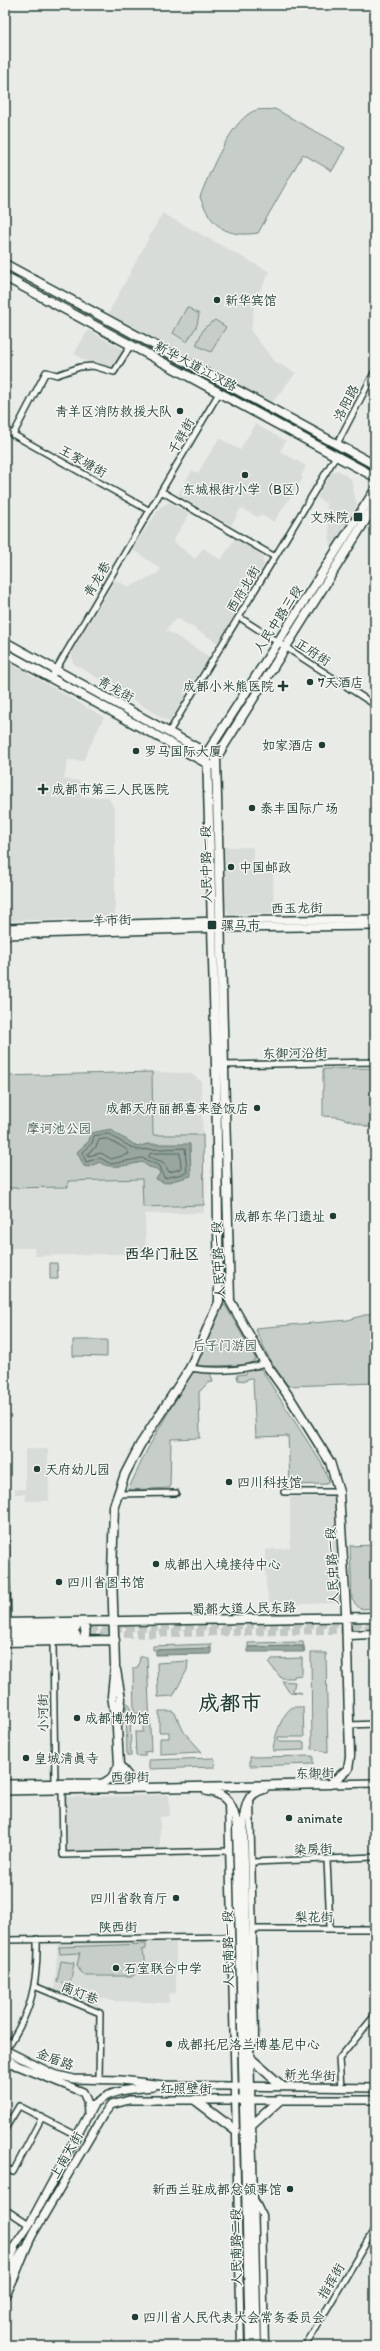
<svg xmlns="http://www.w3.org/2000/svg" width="380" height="2351" viewBox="0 0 380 2351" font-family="Itim,'LXGW WenKai TC',sans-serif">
<rect width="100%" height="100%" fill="#e9ebe7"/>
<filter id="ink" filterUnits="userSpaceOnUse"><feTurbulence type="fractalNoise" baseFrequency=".025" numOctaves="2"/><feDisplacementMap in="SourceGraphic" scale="8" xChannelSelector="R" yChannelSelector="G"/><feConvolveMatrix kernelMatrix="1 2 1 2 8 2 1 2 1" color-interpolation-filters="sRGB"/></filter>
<g filter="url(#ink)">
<path fill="#d8dcd8" d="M162,213L270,272L255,300L251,331L274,361L296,373L270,405L108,314Z
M88,330L125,350L113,370L93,365L74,354Z
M255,424L286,441L280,451L306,466L301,476L303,478L274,522L261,515L257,517L241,508L231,526L178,495L192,470L198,473L219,438L240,450Z
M338,470L351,479L357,505L331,551L326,503L317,498L332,472Z
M170,502L189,514L173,541L195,559L203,548L221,560L235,538L262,553L264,565L218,643L177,618L166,630L210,657L169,722L73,663L71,652L115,580L129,587L158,573L161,569L132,549L161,506Z
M5,660L104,717L83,761L68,760L64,779L80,781L81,797H108L115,810V918L5,921Z
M224,847H253L254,869H273L274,913L229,914L224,904Z
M152,1072L190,1073L201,1081L203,1135H152Z
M143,1179V1207L204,1205V1213L145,1214L146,1253L35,1256L34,1248H6L5,1188L68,1187V1181Z
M25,1449H48L49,1501H26L25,1494H15V1489H25Z
M334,1496L337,1505L341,1599L337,1603L270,1605L266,1587L265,1550L290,1548V1497Z
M169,1795L170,1816L160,1817V1850L67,1852L66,1797Z
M176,1938V1993L169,1994V2003L112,2001L102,1998L97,2007L54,1991L58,1944Z
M375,2323V2345L369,2337Z"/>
<path fill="#c7cec9" stroke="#73867e" d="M275,109L345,148L332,171L303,154L258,233C226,238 211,226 200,197C208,176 233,115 257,110C262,109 269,110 275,109Z
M187,307L199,314L197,325L187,342L173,333Z
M215,320L226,327L211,352L196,345L204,328Z
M375,1068V1129L338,1117L323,1116V1069Z
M152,1072L153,1135H203L204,1205L143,1207L142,1179L68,1181V1187L5,1188V1076Z
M50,1263H57L58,1279H50Z
M225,1305L256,1359L249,1365L199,1366L196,1362L221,1307Z
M375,1312V1383L288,1386L270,1360L255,1328L348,1320Z
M73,1340H107V1357L73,1356Z
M261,1369L322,1464L329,1481L326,1484L294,1485L290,1482L288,1436L256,1437L253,1381L251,1378L247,1379L246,1381L238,1380L237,1375L246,1374L247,1370Z
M191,1372H210L213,1382L208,1383L199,1392L200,1438L171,1439L170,1488L128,1490L147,1450Z
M375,1545V1608L360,1609L352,1600L350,1546Z
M303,1642L305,1651L303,1652V1646L248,1647V1643Z
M211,1644V1648L153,1650V1646Z
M311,1653H326L328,1752L312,1749Z
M140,1657H147L151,1751L145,1752V1756H136L135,1732H143V1713H134L133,1668L138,1667Z
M302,1658V1675L294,1676V1678H281L269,1663L272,1659Z
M188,1661L187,1670L173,1696L158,1697L157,1663Z
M282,1681L295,1682L293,1691L302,1693L289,1692Z
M126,1702L130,1705L131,1756H127Z
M293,1707H303L304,1737H278L279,1742H304V1750L273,1751C273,1740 283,1711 293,1707Z
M159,1711H172L175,1713L184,1732L202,1752L160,1754V1738H169V1732H159Z
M313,1756V1764L250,1766V1757Z
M214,1758L215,1767L149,1769V1760Z
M146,1944V1949L141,1950L145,1957V1965L133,1976H86L80,1971L77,1965L80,1953L60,1954L59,1947Z
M61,1961L74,1963L70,1984L57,1982Z"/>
<path fill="#99a6a0" stroke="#687c75" d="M111,1129C119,1138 129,1139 137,1147L147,1144H190L191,1176L165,1183L156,1179L160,1173L157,1169L149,1167L142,1162C130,1165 108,1170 100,1162L88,1167L84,1166L77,1152L89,1141L91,1133Z
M303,1646V1652H248V1647Z
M211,1648V1654L156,1655V1650Z"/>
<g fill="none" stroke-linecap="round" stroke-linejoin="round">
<path stroke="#50675f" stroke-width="1" d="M109,1134C117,1140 127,1145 137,1150L185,1148L187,1173L164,1178L160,1166L142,1158L111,1164L100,1158L86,1162L82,1152L92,1143L94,1136Z
M107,1139C113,1144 127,1146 129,1154L111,1159L101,1153L88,1156V1153L96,1147L99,1140Z
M151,1153H180L181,1169L169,1172L163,1162L149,1157Z"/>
<path stroke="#c1c8c3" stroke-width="8" stroke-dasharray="8 4" stroke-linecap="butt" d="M78,1628L375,1623
M76,1635L375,1629"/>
<g stroke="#1f3d34" stroke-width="8">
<path id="minor" d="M5,430L150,511
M13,435L46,372L57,375L80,367L93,366L114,372L131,345
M337,444L375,371
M161,491L275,557
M239,617L375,705
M51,678L219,393
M169,732L336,456
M223,1065L375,1062
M190,1368C213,1372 242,1371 265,1363
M284,1492H339
M117,1494L176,1493
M5,1498L8,1623
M53,1642L55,1784
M349,1725L375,1724
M62,1790L63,1855L229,1851
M327,1860L330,1927
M253,1862L375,1857
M254,1929H375
M5,1940L231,1937
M34,1986L100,2013L99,2080
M5,2051C31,2013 38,1985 37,1939
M341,2088L339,2059L375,2015
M5,2129L19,2106L76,2135
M5,2167L13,2172L42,2117
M5,2209L29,2225
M305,2346L375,2228"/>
</g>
<g stroke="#1f3d34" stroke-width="9">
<path id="tertiary" d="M228,1802L241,2346
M250,2050L255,2037L250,1799
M254,2199L262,2215L265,2346"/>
</g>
<g stroke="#1f3d34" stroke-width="10">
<path id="secondary" d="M5,928L219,921L375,919
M5,935L220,928L375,926
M5,1784L103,1783L111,1778L119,1765
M330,1784L375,1783
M5,1791L147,1788
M5,2050L53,2074L74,2079L121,2080L163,2085L375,2088
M11,2063L83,2092L87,2101L88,2113
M5,2260L29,2225L94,2104C116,2088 127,2090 153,2087
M5,2296C17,2276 22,2255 33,2234L103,2115L111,2105L129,2100H375"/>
</g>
<g stroke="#1f3d34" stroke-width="11">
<path id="primary" d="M5,264L375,465
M5,277L375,477
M375,490L207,753L216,1065L219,1302L190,1368L140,1445L125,1474L114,1506L112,1575L115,1666L112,1696L117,1728L119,1765L131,1780L147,1788L330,1784L348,1769L350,1756L346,1611L339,1492L330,1462L290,1398L265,1363L230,1301L216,758L375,505
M5,642L210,755
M5,653L210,765
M81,1622C86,1628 88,1635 81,1641
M5,1623L375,1617
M5,1630L76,1628
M347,1635L375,1634
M5,1636L76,1635
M5,1642L115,1640
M116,1670L121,1699L118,1722
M207,1791C228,1793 234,1808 237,1827L250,2346
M249,2057L282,2086
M5,2058L16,2065
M195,2100L236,2131
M251,2126L280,2100
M5,2271L14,2250
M5,2284L24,2250
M257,2346L243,1827C245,1811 245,1793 264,1789"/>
</g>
<use href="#minor" stroke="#f6f6f2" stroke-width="5"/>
<use href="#tertiary" stroke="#f6f6f2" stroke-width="6"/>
<use href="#secondary" stroke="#f6f6f2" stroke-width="7"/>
<use href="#primary" stroke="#f6f6f2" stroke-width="8"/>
</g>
</g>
<g fill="#1f3d34" stroke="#f6f6f2" stroke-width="1.5">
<circle cx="217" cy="300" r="4"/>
<circle cx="180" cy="411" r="4"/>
<circle cx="245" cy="475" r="4"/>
<rect x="353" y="512" width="10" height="10" rx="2"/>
<circle cx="310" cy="682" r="4"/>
<path d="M281 680h4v4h4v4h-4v4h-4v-4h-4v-4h4z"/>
<circle cx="322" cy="745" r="4"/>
<circle cx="136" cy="751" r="4"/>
<path d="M41 783h4v4h4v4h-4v4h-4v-4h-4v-4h4z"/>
<circle cx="252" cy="808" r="4"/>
<circle cx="231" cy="867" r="4"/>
<rect x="207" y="920" width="10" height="10" rx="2"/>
<circle cx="257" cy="1108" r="4"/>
<circle cx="333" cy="1216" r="4"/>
<circle cx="37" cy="1469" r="4"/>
<circle cx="229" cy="1482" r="4"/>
<circle cx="156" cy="1564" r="4"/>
<circle cx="59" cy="1582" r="4"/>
<circle cx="77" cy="1718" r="4"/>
<circle cx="26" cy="1758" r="4"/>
<circle cx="289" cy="1818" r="4"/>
<circle cx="176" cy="1898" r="4"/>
<circle cx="116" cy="1968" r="4"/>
<circle cx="169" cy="2044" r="4"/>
<circle cx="290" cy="2189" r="4"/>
<circle cx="135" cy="2317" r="4"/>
</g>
<g text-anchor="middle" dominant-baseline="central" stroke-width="3" stroke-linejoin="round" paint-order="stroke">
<g font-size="13" fill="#1f3d34" stroke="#f6f6f2" text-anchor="start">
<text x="225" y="300">新华宾馆</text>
<text x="172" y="411" text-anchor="end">青羊区消防救援大队</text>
<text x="245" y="489" text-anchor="middle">东城根街小学（B区）</text>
<text x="349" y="517" text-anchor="end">文殊院</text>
<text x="318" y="682">7天酒店</text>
<text x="274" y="686" text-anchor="end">成都小米熊医院</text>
<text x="314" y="745" text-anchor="end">如家酒店</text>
<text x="144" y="751">罗马国际大厦</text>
<text x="52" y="789">成都市第三人民医院</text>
<text x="260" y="808">泰丰国际广场</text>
<text x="239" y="867">中国邮政</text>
<text x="221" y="925">骡马市</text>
<text x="249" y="1108" text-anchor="end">成都天府丽都喜来登饭店</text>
<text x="325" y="1216" text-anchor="end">成都东华门遗址</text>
<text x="45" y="1469">天府幼儿园</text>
<text x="237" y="1482">四川科技馆</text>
<text x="164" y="1564">成都出入境接待中心</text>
<text x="67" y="1582">四川省图书馆</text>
<text x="85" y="1718">成都博物馆</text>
<text x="34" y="1758">皇城清真寺</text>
<text x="297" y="1818">animate</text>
<text x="168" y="1898" text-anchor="end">四川省教育厅</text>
<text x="124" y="1968">石室联合中学</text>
<text x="177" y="2044">成都托尼洛兰博基尼中心</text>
<text x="282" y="2189" text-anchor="end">新西兰驻成都总领事馆</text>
<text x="143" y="2317">四川省人民代表大会常务委员会</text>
</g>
<g font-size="13" fill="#1f3d34" stroke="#f6f6f2">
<text transform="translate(196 366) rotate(28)">新华大道江汉路</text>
<text transform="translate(346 403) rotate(-62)">洛阳路</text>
<text transform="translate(181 436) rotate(-60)">千祥街</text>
<text transform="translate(83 461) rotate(29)">王家塘街</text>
<text transform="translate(97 579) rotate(-59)">青龙巷</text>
<text transform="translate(243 589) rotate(-59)">西府北街</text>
<text transform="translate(278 619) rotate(-57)">人民中路三段</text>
<text transform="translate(313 652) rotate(33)">正府街</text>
<text transform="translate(116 689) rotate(29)">青龙街</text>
<text transform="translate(206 864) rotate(-91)">人民中路一段</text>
<text transform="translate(297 908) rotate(-1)">西玉龙街</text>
<text transform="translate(112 920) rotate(-2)">羊市街</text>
<text transform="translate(295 1053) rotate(-1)">东御河沿街</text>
<text transform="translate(218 1260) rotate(-93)">人民中路一段</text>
<text transform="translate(332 1566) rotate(-93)">人民中路一段</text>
<text transform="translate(244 1608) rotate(-1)">蜀都大道人民东路</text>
<text transform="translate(43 1713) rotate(-91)">小河街</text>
<text transform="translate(315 1773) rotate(-1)">东御街</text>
<text transform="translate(130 1777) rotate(-1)">西御街</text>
<text transform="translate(313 1849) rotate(-2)">染房街</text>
<text transform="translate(314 1917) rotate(-1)">梨花街</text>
<text transform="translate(118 1927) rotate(-1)">陕西街</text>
<text transform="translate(228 1949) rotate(-91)">人民南路一段</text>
<text transform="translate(80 1993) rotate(22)">南灯巷</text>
<text transform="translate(55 2059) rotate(20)">金盾路</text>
<text transform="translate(310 2075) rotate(2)">新光华街</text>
<text x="186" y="2088">红照壁街</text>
<text transform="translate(66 2155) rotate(-60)">上南大街</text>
<text transform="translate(236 2247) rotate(-91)">人民南路二段</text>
<text transform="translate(331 2281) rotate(-59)">指挥街</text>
</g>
<g font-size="13" fill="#415a52" stroke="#f6f6f2">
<text x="59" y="1128">摩诃池公园</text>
<text x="225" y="1345">后子门游园</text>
</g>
<g font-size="15" font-weight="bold" fill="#1f3d34" stroke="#f6f6f2">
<text x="162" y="1254">西华门社区</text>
</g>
<g font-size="21" font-weight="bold" fill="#1f3d34" stroke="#f6f6f2">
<text x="230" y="1702">成都市</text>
</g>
</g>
<rect width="380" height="2351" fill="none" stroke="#f6f6f2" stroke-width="20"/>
<rect x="10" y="10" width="360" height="2331" fill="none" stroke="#1f3d34" stroke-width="1.5" filter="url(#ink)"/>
</svg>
